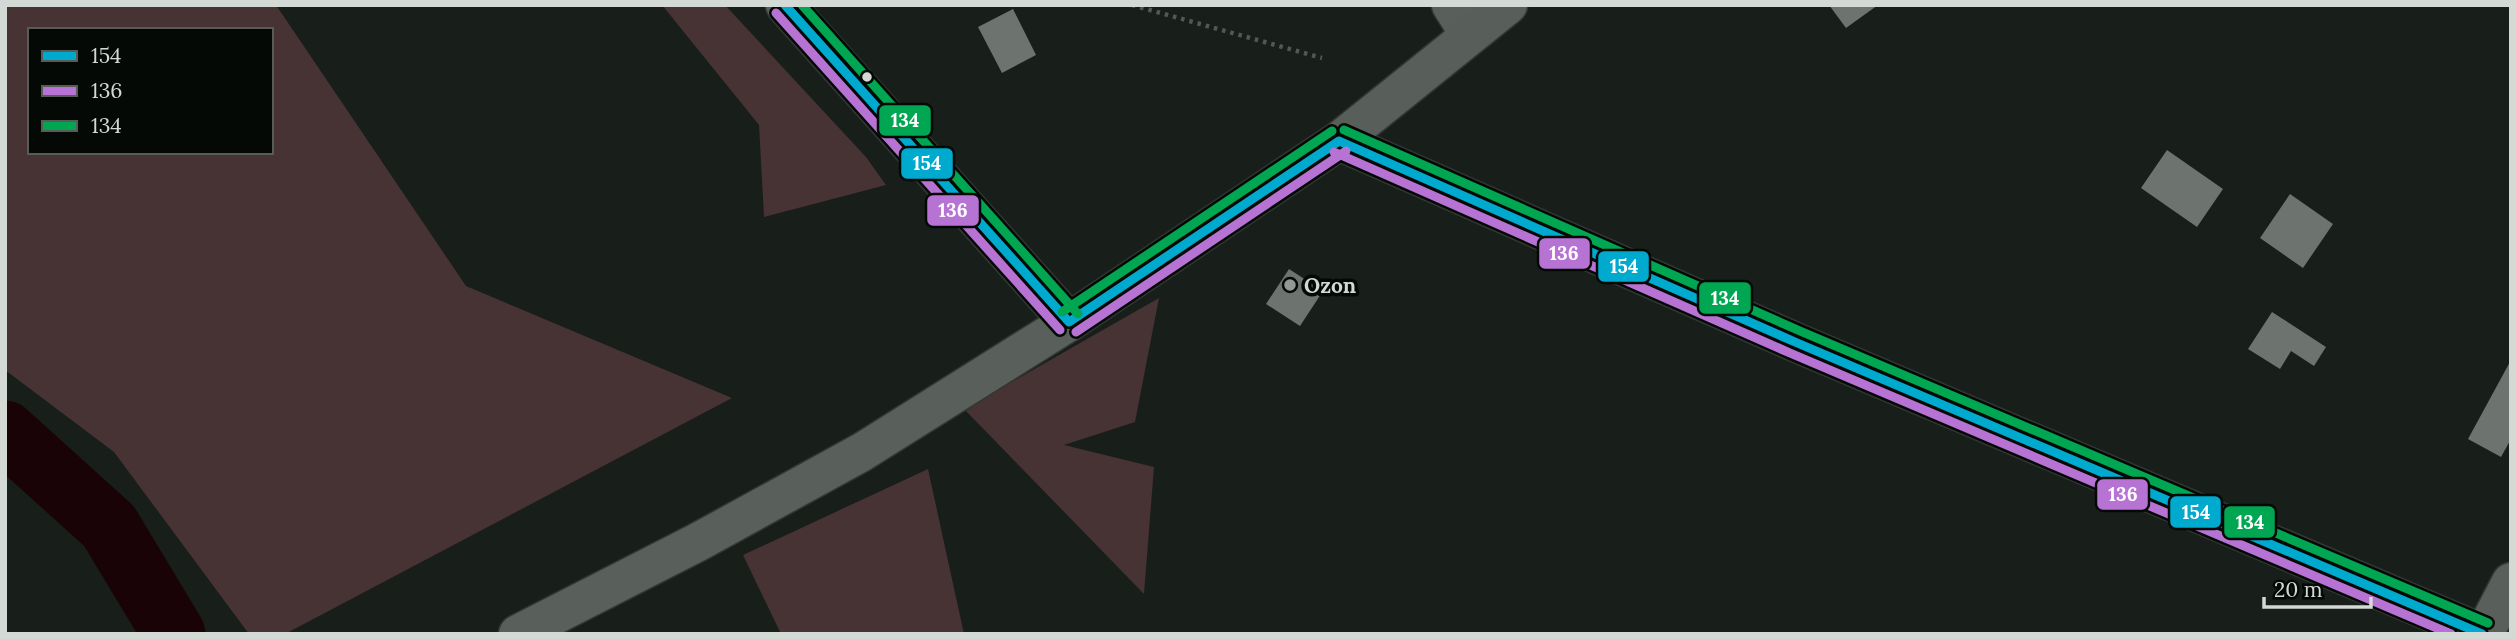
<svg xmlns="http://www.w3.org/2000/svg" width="2516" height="639" viewBox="0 0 2516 639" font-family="Lora,serif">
<rect width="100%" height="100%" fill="#181e1a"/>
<path fill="#473234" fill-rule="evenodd" d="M5,5H276L466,286L732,398L285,634H249L114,452L5,370ZM30,30H271V152H30Z
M662,5H725L866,157L886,185L764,217L759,125Z
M1159,298L1135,422L1064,445L1154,467L1144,594L964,409Z
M928,469L964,634H781L743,555Z"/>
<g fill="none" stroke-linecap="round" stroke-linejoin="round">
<path stroke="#1a0306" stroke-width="63" d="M5,432L109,526L174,634"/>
</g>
<path fill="#6d736f" d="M1829,5H1878L1846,28Z
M1013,9L1036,55L1002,73L978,27Z
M2167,150L2223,189L2197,227L2141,188Z
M2290,194L2333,224L2303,268L2260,238Z
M1289,269L1323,291L1300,326L1266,304Z
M2272,312L2326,347L2314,366L2291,351L2280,369L2248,349Z
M2511,360V439L2501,457L2468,439Z"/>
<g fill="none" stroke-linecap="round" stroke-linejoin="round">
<g stroke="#333734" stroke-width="41">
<path id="minor" d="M1451,5L1470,35
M1339,141L1795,342L2483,634
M518,634L698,542L862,452L1069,322
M2484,634L2511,582"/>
</g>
<g stroke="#333734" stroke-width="41">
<path id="major" d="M785,5L1069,322L1339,141L1508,5"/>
</g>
<path stroke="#535855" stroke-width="4.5" stroke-dasharray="3.5 5" stroke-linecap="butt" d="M1132,5L1322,58"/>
<use href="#minor" stroke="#595f5b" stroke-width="38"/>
<use href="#major" stroke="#585f5b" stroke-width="38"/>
<g stroke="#050906" stroke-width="14">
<path id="bus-1" d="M785,5L1069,322
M1339,141L1795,342L2482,634
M1069,322L1339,141"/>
</g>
<g stroke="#050906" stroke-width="14">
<path id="bus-2" d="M776,13L1060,330
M1334,152L1790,353L2451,634
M1076,332L1346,151"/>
</g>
<g stroke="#050906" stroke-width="14">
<path id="bus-3" d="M802,5L1078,314
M1344,130L1800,331L2488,623
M1062,312L1332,131"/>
</g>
<use href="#bus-1" stroke="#00a9ce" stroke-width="9"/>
<use href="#bus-2" stroke="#b673d3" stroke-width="9"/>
<use href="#bus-3" stroke="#00a651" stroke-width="9"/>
</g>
<circle fill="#d3d9d4" stroke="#050906" stroke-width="2.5" cx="867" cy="77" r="6"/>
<circle fill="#929893" stroke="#050906" stroke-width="2.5" cx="1290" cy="285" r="7"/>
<g text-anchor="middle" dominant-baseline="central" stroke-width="7" stroke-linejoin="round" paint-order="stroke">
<g font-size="21" font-weight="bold" fill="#d3d9d4" stroke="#050906" text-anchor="start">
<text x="1304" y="285">Ozon</text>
</g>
</g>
<g stroke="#050906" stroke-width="2.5">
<rect x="878" y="104" width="54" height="33" rx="7" fill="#00a651"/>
<rect x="900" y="147" width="54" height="33" rx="7" fill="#00a9ce"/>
<rect x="926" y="194" width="54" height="33" rx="7" fill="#b673d3"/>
<rect x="1538" y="237" width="53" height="33" rx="7" fill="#b673d3"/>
<rect x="1597" y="250" width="53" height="33" rx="7" fill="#00a9ce"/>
<rect x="1698" y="281" width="54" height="34" rx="7" fill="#00a651"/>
<rect x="2096" y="478" width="53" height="33" rx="7" fill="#b673d3"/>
<rect x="2169" y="495" width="53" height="34" rx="7" fill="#00a9ce"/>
<rect x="2223" y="505" width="53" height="34" rx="7" fill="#00a651"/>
</g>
<g font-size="19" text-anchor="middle" font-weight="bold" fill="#fff">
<text x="905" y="127">134</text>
<text x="927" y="170">154</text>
<text x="953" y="217">136</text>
<text x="1564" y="260">136</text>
<text x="1624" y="273">154</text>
<text x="1725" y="305">134</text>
<text x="2123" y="501">136</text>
<text x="2196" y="519">154</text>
<text x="2250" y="529">134</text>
</g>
<rect width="2516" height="639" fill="none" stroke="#d3d9d4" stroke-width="14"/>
<rect x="28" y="28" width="245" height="126" fill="#050906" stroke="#575c58" stroke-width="2"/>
<rect x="42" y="51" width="35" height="10" fill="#00a9ce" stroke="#575c58" stroke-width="2"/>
<text x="91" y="63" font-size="21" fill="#d3d9d4">154</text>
<rect x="42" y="86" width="35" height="10" fill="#b673d3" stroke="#575c58" stroke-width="2"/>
<text x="91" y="98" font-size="21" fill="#d3d9d4">136</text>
<rect x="42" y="121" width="35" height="10" fill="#00a651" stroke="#575c58" stroke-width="2"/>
<text x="91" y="133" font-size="21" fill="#d3d9d4">134</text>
<path d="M2264 597v10h107v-10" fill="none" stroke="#d3d9d4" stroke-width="3.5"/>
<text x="2274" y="597" font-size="21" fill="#d3d9d4" stroke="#050906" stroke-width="5" paint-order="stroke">20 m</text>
</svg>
